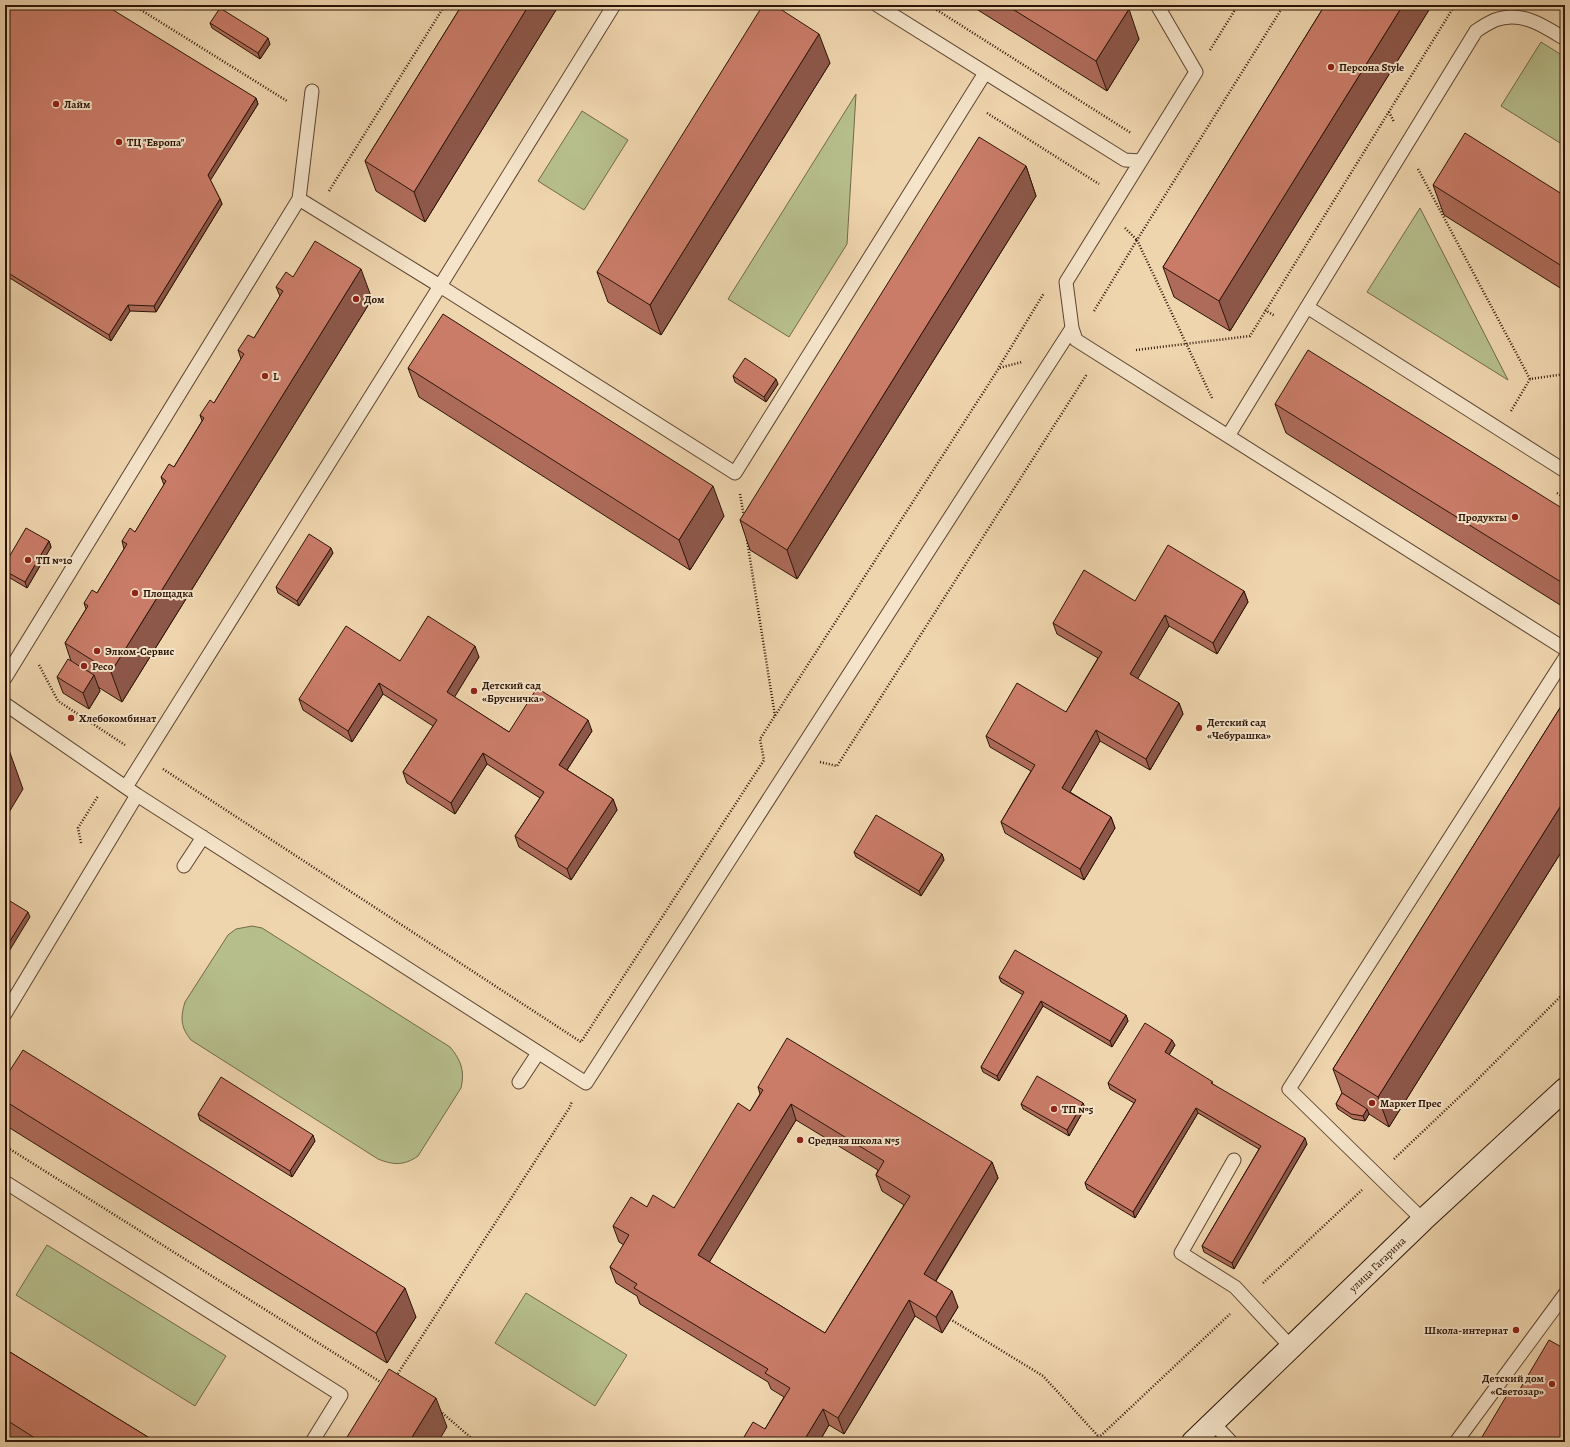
<svg xmlns="http://www.w3.org/2000/svg" width="1570" height="1447" viewBox="0 0 1570 1447" font-family="Alegreya,serif">
<rect width="100%" height="100%" fill="#efd5ae"/>
<filter id="stains"><feTurbulence type="fractalNoise" baseFrequency=".005" numOctaves="4"/><feColorMatrix values="0 0 0 0 .2 0 0 0 0 .09 0 0 0 0 .02 0 0 0 .5 -.17"/></filter>
<radialGradient id="worn" r=".72"><stop offset=".6" stop-color="#630" stop-opacity="0"/><stop offset="1" stop-color="#630" stop-opacity=".3"/></radialGradient>
<path fill="#b6be8c" stroke="#71694a" d="M1541,42L1565,57V146L1501,106Z
M856,94L847,244L789,337L728,299Z
M582,111L628,140L584,210L538,181Z
M1420,208L1508,380L1367,292Z
M252,926L262,928L450,1047C461,1060 465,1071 461,1088L418,1156C404,1166 393,1165 378,1159L191,1040C181,1028 180,1018 185,1002L228,935L236,929Z
M47,1245L226,1356L195,1406L16,1295Z
M526,1293L627,1355L595,1406L495,1343Z"/>
<g fill="none" stroke-linecap="round" stroke-linejoin="round">
<g stroke="#5d4431" stroke-width="15">
<path id="service" d="M877,5L1125,160L1141,161
M1565,39C1544,26 1521,10 1495,20C1488,23 1482,27 1476,31L1307,307L1565,471
M299,199L312,91
M1072,328L1076,340L1565,649
M1228,436L1307,307
M5,678L299,199L440,286L614,5
M5,704L137,795L586,1083L1072,328L1066,282L1196,72L1157,5
M126,787L440,286L735,473L985,73
M184,866L203,837
M5,1014L137,795
M519,1082L538,1053
M1234,1160L1181,1253L1235,1287L1291,1347
M5,1182L341,1395L312,1442
M1423,1220L1289,1089L1565,658
M1213,1423L1231,1442
M1456,1442L1565,1294"/>
</g>
<g stroke="#2c1407" stroke-width="24">
<g id="secondary">
<path id="s1" d="M1193,1442L1423,1220L1565,1089"/>
</g>
</g>
<path stroke="#2c1407" stroke-width="2.5" stroke-dasharray="1 2" stroke-linecap="butt" d="M133,5L287,101
M929,5L1131,133
M1210,50L1238,5
M1389,112L1394,122
M987,113L1099,184
M1418,169L1530,379L1565,374
M329,191L445,5
M1265,310L1275,316
M1094,311L1137,240L1125,228
M1136,350L1250,336L1455,5
M999,367L1044,293
M1212,398L1137,240L1284,5
M1511,411L1530,379
M1557,493L1565,498
M740,494L744,517
M747,540L775,716
M39,665L58,701L125,745
M820,762L837,766L1087,374
M163,769L581,1042L764,760L760,739L999,368L1022,362
M81,843L78,828L98,796
M5,1146L382,1383
M1394,1159L1475,1082L1565,992
M1263,1283L1362,1190
M950,1319L1043,1376L1099,1437
M398,1376L397,1375L570,1107L572,1101
M440,1411L476,1442
M1094,1442L1230,1314"/>
<use href="#service" stroke="#f5e4ca" stroke-width="13"/>
<use href="#secondary" stroke="#f5e4ca" stroke-width="22"/>
</g>
<path fill="#ae6b5a" stroke="#2c1407" fill-rule="evenodd" d="M5,5L256,98L258,104L210,180L220,199L222,204L156,312L130,311L111,341L5,275Z
M462,5H559L425,222L376,191L365,161Z
M970,5H1122L1139,39L1107,91Z
M1325,5H1432L1230,331L1174,297L1163,267Z
M210,23L270,44L260,59L212,28Z
M830,63L661,335L608,302L597,272Z
M1026,166L1036,196L797,579L750,550L740,520Z
M1433,185L1565,196V291L1444,215Z
M293,277L372,299L122,702L98,687L100,691L89,709L63,693L57,677L71,661L65,643L86,609L84,603L97,593L124,549L122,541L135,532L164,485L161,477L174,467L202,421L200,415L214,403L241,359L238,350L254,338L280,296L276,287Z
M408,368L724,516L690,570L419,397Z
M733,376L778,384L766,402L735,382Z
M1275,404L1565,510V608L1286,433Z
M49,541L51,547L27,588L5,575V564Z
M333,553L299,606L278,593L276,587Z
M1244,591L1248,602L1217,654L1169,626L1137,679L1179,703L1183,714L1150,770L1100,741L1070,792L1111,817L1115,828L1084,880L1005,833L1001,822L1031,771L990,747L986,736L1066,712L1098,658L1057,634L1053,623L1135,601Z
M479,657L454,697L509,732L592,731L567,770L613,799L617,810L571,880L519,847L515,836L540,798L487,764L455,814L407,783L403,772L433,726L383,694L352,742L303,710L299,699L400,661Z
M1565,700V846L1389,1127L1369,1114L1365,1121L1353,1119L1338,1109L1336,1104L1342,1093L1333,1069Z
M854,852L942,854L944,860L921,896L856,857Z
M999,977L1126,1015L1128,1021L1112,1047L1043,1006L999,1081L983,1072L981,1067L1023,995L1001,982Z
M1175,1045L1169,1055L1214,1085L1307,1144L1234,1269L1204,1252L1202,1246L1259,1149L1198,1113L1135,1218L1087,1189L1085,1183L1134,1103L1110,1089L1108,1083Z
M5,1078L416,1317L387,1363L5,1125Z
M758,1087L992,1162L998,1178L936,1281L958,1307L942,1333L915,1316L844,1434L829,1425L819,1442H741L765,1429L784,1397L771,1389L768,1382L640,1304L637,1296L616,1283L610,1267L624,1245L619,1242L613,1226L647,1207L674,1208L750,1111L760,1094ZM796,1120L878,1170L876,1175L882,1191L904,1205L825,1333L709,1262Z
M1083,1103L1085,1108L1069,1136L1023,1109L1021,1104Z
M198,1114L315,1141L292,1177L200,1120Z
M5,1349L156,1442H5Z"/>
<path fill="#8d574a" stroke="#2c1407" d="M529,5H559L425,222L414,192Z
M1403,5H1432L1230,331L1219,301Z
M1129,9L1139,39L1107,91L1096,61Z
M819,34L830,63L661,335L650,305Z
M268,38L270,44L260,59L258,53Z
M256,98L258,104L210,181L208,175Z
M1026,166L1036,196L797,579L787,550Z
M220,199L222,204L156,312L154,306Z
M361,269L372,299L122,702L111,672Z
M128,305L130,311L111,341L109,335Z
M776,379L778,384L766,402L764,397Z
M713,486L724,516L690,570L679,540Z
M49,541L51,547L27,588L25,582Z
M331,548L333,553L299,606L297,601Z
M1565,577V592L1561,582Z
M1244,591L1248,602L1217,654L1213,643Z
M1165,615L1169,626L1134,685L1130,674Z
M475,646L479,657L451,703L447,692Z
M94,675L100,691L89,709L83,693Z
M379,683L383,694L352,742L348,731Z
M1179,703L1183,714L1150,770L1146,759Z
M588,720L592,731L563,776L559,765Z
M1096,730L1100,741L1066,799L1062,788Z
M9,750L23,789L5,819V756Z
M483,753L487,764L455,814L451,803Z
M613,799L617,810L571,880L567,869Z
M1565,799V846L1389,1127L1378,1097Z
M1111,817L1115,828L1084,880L1080,869Z
M942,854L944,860L921,896L919,891Z
M28,912L30,917L5,958V949Z
M1041,1001L1043,1006L999,1081L997,1076Z
M1126,1015L1128,1021L1112,1047L1110,1041Z
M1172,1040L1175,1045L1167,1058L1165,1052Z
M1083,1103L1085,1108L1069,1136L1067,1130Z
M791,1104L796,1120L704,1271L698,1255Z
M1196,1108L1198,1113L1135,1218L1133,1212Z
M1367,1109L1369,1114L1365,1121L1363,1116Z
M313,1135L315,1141L292,1177L290,1171Z
M1305,1138L1307,1144L1234,1269L1232,1263Z
M992,1162L998,1178L930,1290L924,1274Z
M405,1288L416,1317L387,1363L376,1333Z
M952,1291L958,1307L942,1333L936,1317Z
M909,1300L915,1316L844,1434L838,1418Z
M436,1398L447,1427L438,1442H409Z
M823,1409L829,1425L819,1442H803Z"/>
<path fill="#ca7c69" stroke="#2c1407" fill-rule="evenodd" d="M5,5H105L256,98L208,175L220,199L154,306L128,305L109,335L5,271Z
M462,5H529L414,192L365,161Z
M763,5H774L819,34L650,305L597,272Z
M1006,5H1122L1129,9L1096,61Z
M1325,5H1403L1219,301L1163,267Z
M220,8L268,38L258,53L210,23Z
M1465,133L1565,196V268L1433,185Z
M979,137L1026,166L787,550L740,520Z
M315,241L361,269L111,672L65,643L88,606L84,603L92,590L97,593L127,544L122,541L130,528L135,532L166,481L161,477L169,464L174,467L204,418L200,415L210,400L214,403L244,354L238,350L248,335L254,338L283,291L276,287L286,272L293,277Z
M443,314L713,486L679,540L408,368Z
M1308,350L1565,510V577L1561,582L1275,404Z
M745,358L776,379L764,397L733,376Z
M26,528L49,541L25,582L5,571V564Z
M309,534L331,548L297,601L276,587Z
M1168,545L1244,591L1213,643L1165,615L1130,674L1179,703L1146,759L1096,730L1062,788L1111,817L1080,869L1001,822L1035,765L986,736L1017,683L1066,712L1102,652L1053,623L1084,570L1135,601Z
M428,616L475,646L447,692L509,732L537,688L588,720L559,765L613,799L567,869L515,836L544,792L483,753L451,803L403,772L437,720L379,683L348,731L299,699L346,626L400,661Z
M68,659L94,675L83,693L57,677Z
M1565,700V799L1378,1097L1333,1069Z
M5,748L9,750L5,756Z
M876,815L942,854L919,891L854,852Z
M5,898L28,912L5,949Z
M1015,950L1126,1015L1110,1041L1041,1001L997,1076L981,1067L1024,992L999,977Z
M1145,1023L1172,1040L1165,1052L1213,1082L1211,1083L1305,1138L1232,1263L1202,1246L1261,1146L1196,1108L1133,1212L1085,1183L1136,1100L1108,1083Z
M787,1038L992,1162L924,1274L952,1291L936,1317L909,1300L838,1418L823,1409L803,1442H741L753,1422L765,1429L790,1388L765,1373L768,1369L634,1288L637,1284L610,1267L629,1235L613,1226L631,1197L647,1207L653,1195L674,1208L738,1103L750,1111L763,1090L758,1087ZM791,1104L884,1161L876,1175L910,1196L825,1333L698,1255Z
M23,1050L405,1288L376,1333L5,1101V1078Z
M1037,1076L1083,1103L1067,1130L1021,1104Z
M221,1077L313,1135L290,1171L198,1114Z
M1342,1093L1367,1109L1363,1116L1351,1114L1336,1104Z
M1549,1340L1565,1349V1442H1479L1510,1390L1517,1394Z
M5,1349L156,1442H41L5,1419Z
M389,1369L436,1398L409,1442H344Z"/>
<g fill="#8f2418" stroke="#f5e4ca" stroke-width="1.5">
<circle cx="1331" cy="67" r="4"/>
<circle cx="56" cy="104" r="4"/>
<circle cx="119" cy="142" r="4"/>
<circle cx="356" cy="299" r="4"/>
<circle cx="265" cy="376" r="4"/>
<circle cx="1515" cy="517" r="4"/>
<circle cx="28" cy="560" r="4"/>
<circle cx="135" cy="593" r="4"/>
<circle cx="97" cy="651" r="4"/>
<circle cx="84" cy="666" r="4"/>
<circle cx="474" cy="691" r="4"/>
<circle cx="71" cy="718" r="4"/>
<circle cx="1199" cy="728" r="4"/>
<circle cx="1372" cy="1103" r="4"/>
<circle cx="1054" cy="1109" r="4"/>
<circle cx="800" cy="1140" r="4"/>
<circle cx="1516" cy="1330" r="4"/>
<circle cx="1552" cy="1384" r="4"/>
</g>
<g text-anchor="middle" dominant-baseline="central" stroke-width="4" stroke-linejoin="round" paint-order="stroke">
<g font-size="11" font-weight="bold" fill="#2c1407" stroke="#f5e4ca" text-anchor="start">
<text x="1339" y="67">Персона Style</text>
<text x="64" y="104">Лайм</text>
<text x="127" y="142">ТЦ "Европа"</text>
<text x="364" y="299">Дом</text>
<text x="273" y="376">L</text>
<text x="1507" y="517" text-anchor="end">Продукты</text>
<text x="36" y="560">ТП №10</text>
<text x="143" y="593">Площадка</text>
<text x="105" y="651">Элком-Сервис</text>
<text x="92" y="666">Ресо</text>
<text x="482" y="685">Детский сад<tspan x="482" dy="13">«Брусничка»</tspan></text>
<text x="79" y="718">Хлебокомбинат</text>
<text x="1207" y="722">Детский сад<tspan x="1207" dy="13">«Чебурашка»</tspan></text>
<text x="1380" y="1103">Маркет Прес</text>
<text x="1062" y="1109">ТП №5</text>
<text x="808" y="1140">Средняя школа №5</text>
<text x="1508" y="1330" text-anchor="end">Школа-интернат</text>
<text x="1544" y="1378" text-anchor="end">Детский дом<tspan x="1544" dy="13">«Светозар»</tspan></text>
</g>
<g font-size="11" fill="#2c1407" stroke="#f5e4ca">
<text stroke="none"><textPath href="#s1" startOffset="256">улица Гагарина</textPath></text>
</g>
</g>
<rect width="1570" height="1447" fill="none" stroke="#efd5ae" stroke-width="20"/>
<rect x="6" y="6" width="1558" height="1435" fill="none" stroke="#2c1407" stroke-width="2"/>
<rect x="10" y="10" width="1550" height="1427" fill="none" stroke="#2c1407"/>
<rect width="100%" height="100%" filter="url(#stains)"/>
<rect width="100%" height="100%" fill="url(#worn)"/>
</svg>
